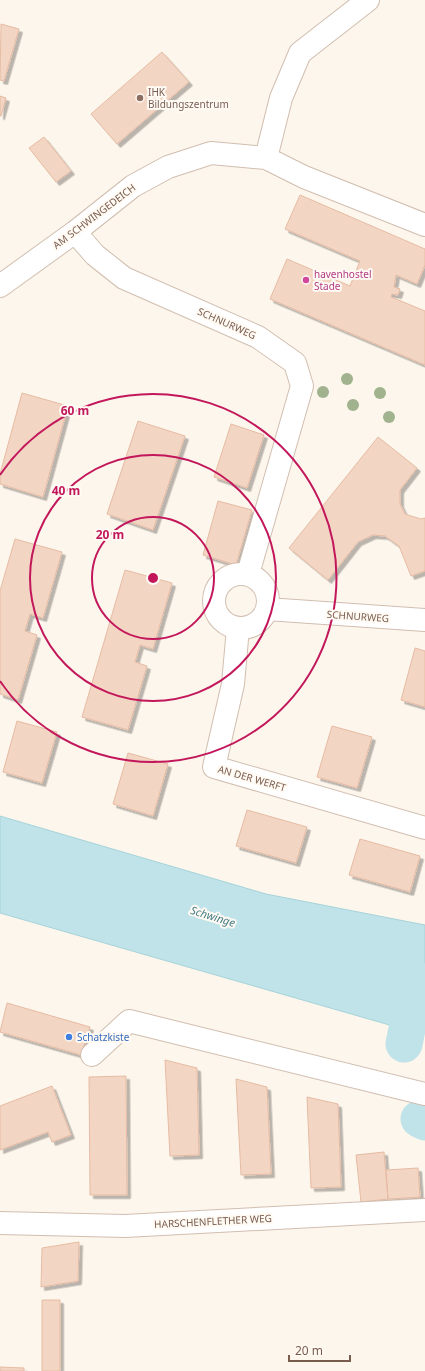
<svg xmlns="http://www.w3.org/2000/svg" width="425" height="1371" viewBox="0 0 425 1371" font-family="'Noto Sans',sans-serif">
<defs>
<filter id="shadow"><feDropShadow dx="3.5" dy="3.5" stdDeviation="0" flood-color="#0004"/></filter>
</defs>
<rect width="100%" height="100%" fill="#fdf6ec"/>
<path fill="#bfe3e8" stroke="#a5d3da" d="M0,816L266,894L425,925V1033L393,1026L0,913Z"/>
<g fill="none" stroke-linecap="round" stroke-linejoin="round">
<path stroke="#bfe3e8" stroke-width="37" d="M404,1044L417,980
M419,1119L425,1122"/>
</g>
<path fill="#f3d5c3" stroke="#e6bba3" filter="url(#shadow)" d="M1,24L19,29L4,81L0,80Z
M162,52L189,82L117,144L91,114Z
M0,96L6,98L1,116H0Z
M44,137L71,171L56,182L29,148Z
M300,195L425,249V265L417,284L396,275L394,287L400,289L398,295L392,294L391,297L425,311V365L270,299L287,259L350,286L360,261L285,229Z
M22,393L68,406L43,497L0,484V474Z
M138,421L185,436L153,530L107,514Z
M231,424L264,435L247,488L214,477Z
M378,437L417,468L400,490V504L405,514L421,519L425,518V571L411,576L399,546L385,536L373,535L358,542L328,580L289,548Z
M218,501L252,510L236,565L203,555Z
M15,539L62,552L43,618L30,614L25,631L37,635L18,700L0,694V591Z
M125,570L172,583L153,649L140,645L135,662L147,666L128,730L82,717Z
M415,648L425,651V707L401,700Z
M17,721L57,732L42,783L3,772Z
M332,726L372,737L357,788L317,777Z
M128,753L168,764L153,816L113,804Z
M247,810L307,827L296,863L236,846Z
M360,839L420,856L410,892L349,875Z
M7,1003L90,1027L81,1055L0,1032Z
M165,1060L197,1068L199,1155L170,1156Z
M126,1076L127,1195H90L89,1077Z
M236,1079L267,1087L271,1174L241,1175Z
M52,1086L71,1135L52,1142L48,1132L0,1150V1106Z
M307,1097L338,1104L341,1187L311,1188Z
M384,1152L388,1199L361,1202L356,1155Z
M418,1168L420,1197L388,1199L386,1170Z
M79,1242L78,1281L41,1287L42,1248Z
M42,1300H60V1371H42Z
M0,1367L24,1368V1371H0Z"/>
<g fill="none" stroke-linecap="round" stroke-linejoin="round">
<g stroke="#d1beb0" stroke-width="24">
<path id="minor" d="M266,158L281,98L300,53L368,0
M75,232L95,255L124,278L258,337L295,363L302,386L248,574
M0,286L75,232L133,186L168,167L211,153L266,158L304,177L425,225
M214 601a27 27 0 1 1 54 0a27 27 0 1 1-54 0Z
M267,609L425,620
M238,628L233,684L214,767L425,828
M92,1055L129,1021L425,1094
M0,1223L125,1226L425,1210"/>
</g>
<use href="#minor" stroke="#fff" stroke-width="22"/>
</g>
<g fill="#a0b28e">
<circle cx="347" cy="379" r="6"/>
<circle cx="323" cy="392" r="6"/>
<circle cx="380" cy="393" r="6"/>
<circle cx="353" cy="405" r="6"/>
<circle cx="389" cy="417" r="6"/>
</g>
<g fill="none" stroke="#c2185b" stroke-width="2">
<circle cx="153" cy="578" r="61"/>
<circle cx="153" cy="578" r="123"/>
<path d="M0 475A184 184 0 1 1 0 681"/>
</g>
<circle fill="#8d6e63" stroke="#fffaf3" stroke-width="1.5" cx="140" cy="98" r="4"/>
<circle fill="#d1479c" stroke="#fffaf3" stroke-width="1.5" cx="306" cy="280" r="4"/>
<circle fill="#3f7fe0" stroke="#fffaf3" stroke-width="1.5" cx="69" cy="1037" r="4"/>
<g text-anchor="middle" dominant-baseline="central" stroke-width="4" stroke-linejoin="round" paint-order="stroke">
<g font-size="10" fill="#785e54" stroke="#fffaf3" text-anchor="start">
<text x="148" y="92">IHK<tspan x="148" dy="12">Bildungszentrum</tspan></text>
</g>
<g font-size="10" fill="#7a5c4d" stroke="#fffaf3">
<text transform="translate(94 216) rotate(-37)">AM SCHWINGEDEICH</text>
<text transform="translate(227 323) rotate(24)">SCHNURWEG</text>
<text transform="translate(358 616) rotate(4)">SCHNURWEG</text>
<text transform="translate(252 778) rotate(16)">AN DER WERFT</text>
<text transform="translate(213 1221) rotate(-3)">HARSCHENFLETHER WEG</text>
</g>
<g font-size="10" fill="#b23c85" stroke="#fffaf3" text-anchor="start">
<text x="314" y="274">havenhostel<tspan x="314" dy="12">Stade</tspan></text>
</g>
<g font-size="10" fill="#366cbe" stroke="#fffaf3" text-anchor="start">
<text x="77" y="1037">Schatzkiste</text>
</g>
<g font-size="11" font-style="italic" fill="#437c86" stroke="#fffaf3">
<text transform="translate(213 916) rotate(17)">Schwinge</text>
</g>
</g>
<circle cx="153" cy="578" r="6" fill="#c2185b" stroke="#fffaf3" stroke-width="2"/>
<g font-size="12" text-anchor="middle" font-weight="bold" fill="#c2185b" stroke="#fffaf3" stroke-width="4" stroke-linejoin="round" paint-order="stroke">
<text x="75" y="415">60 m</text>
<text x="66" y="495">40 m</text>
<text x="110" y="539">20 m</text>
</g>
<path d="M289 1355v6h61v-6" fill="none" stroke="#7a5c4d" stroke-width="2"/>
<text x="295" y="1355" font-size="12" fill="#7a5c4d" stroke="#fffaf3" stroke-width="3" paint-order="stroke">20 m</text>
</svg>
